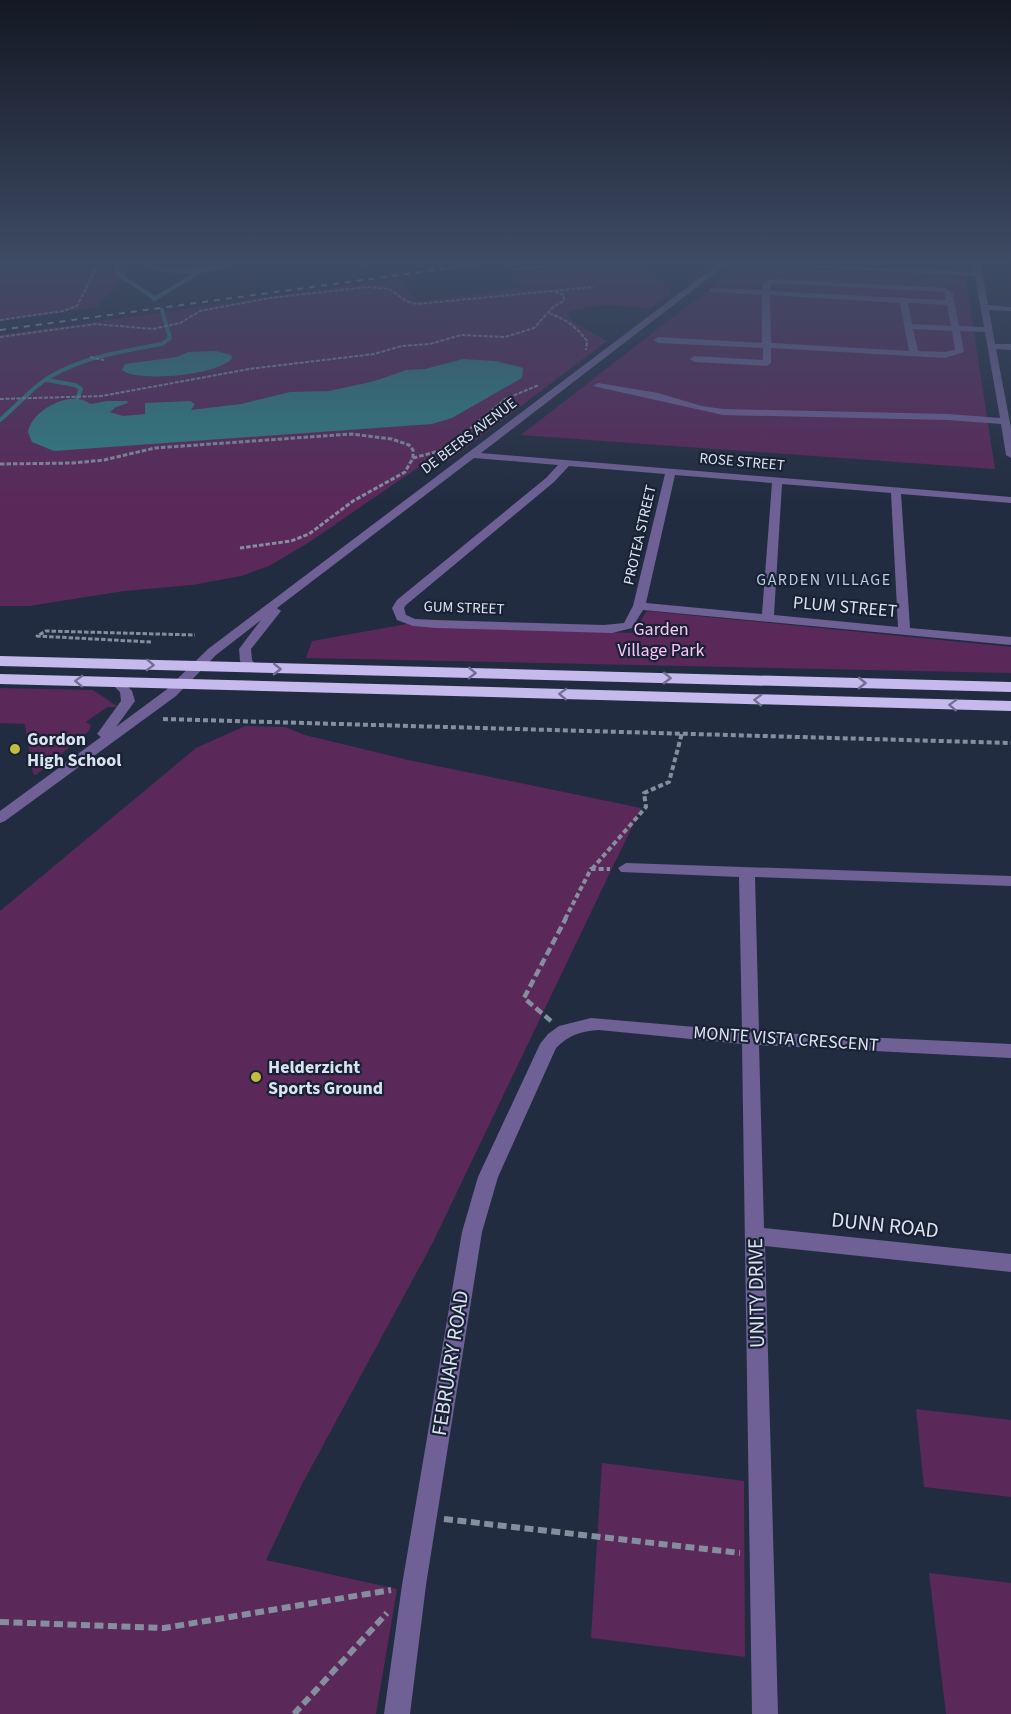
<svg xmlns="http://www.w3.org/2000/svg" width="1011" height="1714" viewBox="0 0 1011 1714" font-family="'Source Sans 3',sans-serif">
<rect width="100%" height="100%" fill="#222c40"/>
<path fill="#5b285a" d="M0,264H135L97,307L0,321Z
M589,264H634L669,287V294L650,309C616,304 598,302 566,313L574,323L607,341L447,462L432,458L308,543L269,566L241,576L192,585L124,591L29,606H0V335L397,279L418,301L525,288L510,275Z
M749,266L955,276L966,280L995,469L521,435L735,269Z
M647,611L1011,647V673L306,658L312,641L407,624L632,633Z
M0,688L93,690L118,707H107L86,722L91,725L89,731L36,775L33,774L25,724L0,723Z
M245,726L285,727L305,735L408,760L641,808L432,1244L301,1486L266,1560L397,1589L376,1714H0V911L196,748Z
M916,1409L1011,1420V1497L924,1487Z
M602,1463L744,1481L745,1657L591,1638Z
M929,1573L1011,1583V1714H946Z"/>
<path fill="#327e84" d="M216,351L231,355L232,358C221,375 137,383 122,370L125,364L177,357L188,352Z
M463,359L496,361L523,368L522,378L452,418L432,424L54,451L32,442L28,432C31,413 60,396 78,399C82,399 87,402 91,404L107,401H127L128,403L116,407L110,412L123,416L145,414V403L190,401L195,404L191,410L241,404L290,392L329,391L375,381L406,370L425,369Z"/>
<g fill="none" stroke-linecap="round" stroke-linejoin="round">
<path stroke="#327e84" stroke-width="4" d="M116,264L119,275L153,297
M154,299L201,271
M47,380L75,385L81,389L77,399
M0,420C13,409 25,396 38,385C73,358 120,352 162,344L170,338L162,310"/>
<path stroke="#858e9e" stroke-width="2" stroke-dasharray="4 1.5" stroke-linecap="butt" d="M508,264L515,270L563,264
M549,313C565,319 577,327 587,341L586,350
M0,320L63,311L77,306L98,264
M0,337L96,324L153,329L180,323L200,311L270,298L368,287L389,289L408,302L417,304L594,287
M90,357L104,360
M0,399L102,396L249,369L374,354L402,346L430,344L461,335L505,337L534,328L553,307L564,301V295L556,292
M466,432L505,399L539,385"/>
<path stroke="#858e9e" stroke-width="3" stroke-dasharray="4.5 2" stroke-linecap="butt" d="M413,458L439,451L468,431
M0,464L73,463L104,460L155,448L351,434L392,439L409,445L413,450V458L405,472L353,501L309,534L291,541L240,548
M151,642L37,636L46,631L195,635"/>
<path stroke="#858e9e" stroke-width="4" stroke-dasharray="5 3" stroke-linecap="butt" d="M163,719L1011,743
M592,869L646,807L644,793L669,782L682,733
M565,919L591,869H610"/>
<path stroke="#858e9e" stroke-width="4.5" stroke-dasharray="8 4" stroke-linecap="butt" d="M551,1021L524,998L566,918"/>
<path stroke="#858e9e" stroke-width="6" stroke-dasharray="9 4.5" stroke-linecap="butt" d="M444,1519L740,1553
M0,1622L164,1628L391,1590
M294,1714L387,1613"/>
<path fill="#6f6196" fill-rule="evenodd" d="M143,264L175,269L235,264C217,275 160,278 143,264Z
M358,264H374L361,267Z
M718,264H727L481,453L1011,497V503L901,494L910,628L1011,637V645L643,610L632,628L612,633L436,628L413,626L397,620L392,608L397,600L546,478L558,465L474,458L277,608L281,611L251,649L252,660L258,668L256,671H248L240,661L239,649L261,620L216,655L176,696L5,821L0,823V811L101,737L97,734L121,701L120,692L111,683L112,680H122L132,691L135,701L116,727L166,690L208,649ZM569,466L665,474L633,606L624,623L604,625L436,620L415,619L406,615L404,608L406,605L554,482ZM675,475L772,483L762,614L646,603ZM782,484L891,493L898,627L774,615Z
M776,264L974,271L973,264H981L988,305L1011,307V311L989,310L995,344H1011V350L996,349L1011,428V458L1006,455L1001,424L948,420L723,415L593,386L598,383L658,393L702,406L723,409L948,414L1000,418L985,332L960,331L964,352L945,358L771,348V363L767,366L694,362L690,359L694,356L763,360V348L658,343L654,340L658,337L762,343V295L713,292L709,290L713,288L762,290L763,282L773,279L946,288L953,294L959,326L984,327L975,276L780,266ZM774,283L944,292L946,300L770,291V285ZM770,295L900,303L909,351L771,343ZM908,303L947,305L951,326L912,324ZM913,329L952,331L955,350L945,352L918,351Z
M626,863L1011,876V886L755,877L759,1032L1011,1044V1058L759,1045L764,1228L1011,1254V1272L765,1246L778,1714H752L742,1044L599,1030C581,1031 569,1035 556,1048L498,1177L482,1232L426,1585L410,1714H384L402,1585L462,1232L478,1177L540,1044L548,1034L559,1026L591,1018L742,1031L739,877L621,872L618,868Z"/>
<path fill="#c6b9ed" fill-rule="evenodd" d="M0,656L1011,682V692L0,666Z
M0,674L1011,701V711L0,684Z"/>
<path stroke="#a8b0bf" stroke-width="2" stroke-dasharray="6 6" stroke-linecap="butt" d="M0,330L479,264"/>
</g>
<defs><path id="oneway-chevron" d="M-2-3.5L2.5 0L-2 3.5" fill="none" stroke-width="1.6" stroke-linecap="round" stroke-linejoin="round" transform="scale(1.5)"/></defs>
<g stroke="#706e91">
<use href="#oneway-chevron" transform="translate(150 665) rotate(2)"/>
<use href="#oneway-chevron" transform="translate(277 669) rotate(1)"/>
<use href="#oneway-chevron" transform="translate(472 673) rotate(1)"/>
<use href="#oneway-chevron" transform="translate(667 678) rotate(1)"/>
<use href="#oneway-chevron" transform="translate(79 681) rotate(-178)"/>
<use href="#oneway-chevron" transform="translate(862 683) rotate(1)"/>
<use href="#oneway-chevron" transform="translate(563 694) rotate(-178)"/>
<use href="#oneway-chevron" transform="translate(758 700) rotate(-178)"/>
<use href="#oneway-chevron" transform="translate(953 705) rotate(-178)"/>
</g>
<linearGradient id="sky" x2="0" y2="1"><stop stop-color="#131823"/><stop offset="0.52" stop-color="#3e4b64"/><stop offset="1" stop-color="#3e4b64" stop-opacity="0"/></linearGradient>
<rect width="1011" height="504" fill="url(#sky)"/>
<g fill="#c3bd3e" stroke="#192235" stroke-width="2">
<circle cx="15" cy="749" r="6"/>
<circle cx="256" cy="1077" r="6"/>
</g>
<g text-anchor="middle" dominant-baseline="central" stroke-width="4.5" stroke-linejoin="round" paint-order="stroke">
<g font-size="15" fill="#dce3f0" stroke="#192235">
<text transform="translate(469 436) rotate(-37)">DE BEERS AVENUE</text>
<text transform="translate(742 462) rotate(5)">ROSE STREET</text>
<text transform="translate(640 535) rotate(-77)">PROTEA STREET</text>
<text transform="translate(464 608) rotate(2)">GUM STREET</text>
</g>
<g font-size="16" letter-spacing="1.5" fill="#bcc9e3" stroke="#192235">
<text x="824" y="580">GARDEN VILLAGE</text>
</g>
<g font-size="18" fill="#dce3f0" stroke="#192235">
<text transform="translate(845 607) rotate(5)">PLUM STREET</text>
<text transform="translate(786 1039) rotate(4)">MONTE VISTA CRESCENT</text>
</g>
<g font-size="18" fill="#fcc5f9" stroke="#192235">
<text x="661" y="629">Garden<tspan x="661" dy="21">Village Park</tspan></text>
</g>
<g font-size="18" font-weight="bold" fill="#dce3f0" stroke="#192235" text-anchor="start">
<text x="27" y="739">Gordon<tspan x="27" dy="21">High School</tspan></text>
<text x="268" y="1067">Helderzicht<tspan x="268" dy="21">Sports Ground</tspan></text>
</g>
<g font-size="21" fill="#dce3f0" stroke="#192235">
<text transform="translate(885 1225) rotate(6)">DUNN ROAD</text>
<text transform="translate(756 1293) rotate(-91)">UNITY DRIVE</text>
<text transform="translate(450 1363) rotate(-81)">FEBRUARY ROAD</text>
</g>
</g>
</svg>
